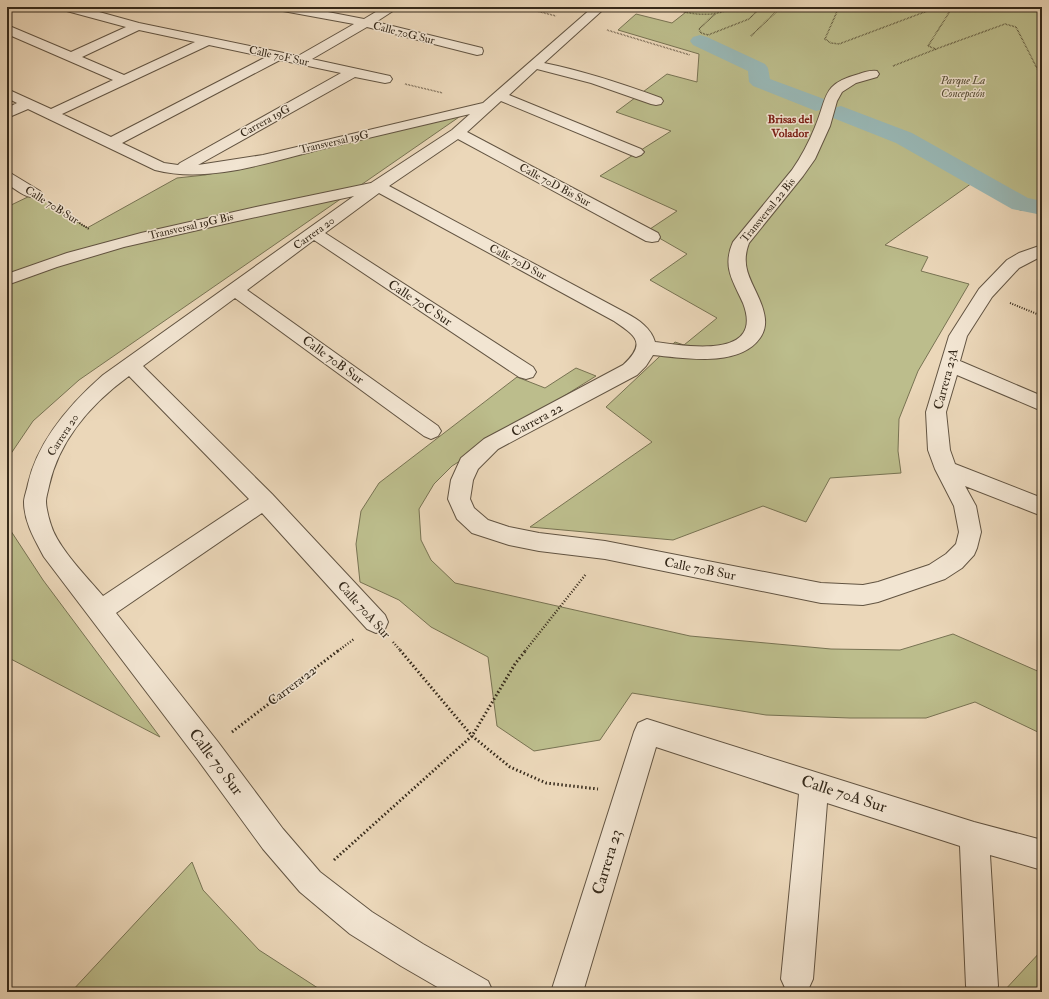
<svg xmlns="http://www.w3.org/2000/svg" width="1049" height="999" viewBox="0 0 1049 999" font-family="'IM FELL Double Pica',serif">
<rect width="100%" height="100%" fill="#ebd7b9"/>
<filter id="stains"><feTurbulence type="fractalNoise" baseFrequency=".005" numOctaves="4"/><feColorMatrix values="0 0 0 0 .2 0 0 0 0 .09 0 0 0 0 .02 0 0 0 .5 -.17"/></filter>
<radialGradient id="worn" r=".72"><stop offset=".6" stop-color="#630" stop-opacity="0"/><stop offset="1" stop-color="#630" stop-opacity=".3"/></radialGradient>
<path fill="#bcbd8c" stroke="#787353" d="M669,7H1042V212L1020,210L972,183L885,245L928,257L921,271L969,284L918,371L899,419L898,451L901,473L830,478L806,522L763,506L673,540L530,527L652,442L606,407L675,342L684,345L717,318L650,280L687,254L647,231L677,211L600,176L671,131L616,112L667,74L697,82L699,54L618,30L636,14L672,23L686,12Z
M462,115L79,380L33,421L10,455L7,480V207L34,194L87,228L177,178L205,175L277,160Z
M576,368L596,376L452,466L434,484L419,509L421,540L431,560L455,583L690,636L831,649L900,650L953,634L1042,673V734L975,702L926,718H850L766,715L632,693L600,740L534,751L497,726L488,657L431,627L399,600L360,582L356,544L361,511L379,483L517,377L545,388Z
M7,525L43,580L160,737L7,657Z
M192,862L203,890L259,950L324,992H71Z
M1042,950V992H1003Z"/>
<g fill="none" stroke-linecap="round" stroke-linejoin="round">
<path fill="#99b8b6" fill-rule="evenodd" d="M700,35L707,37L765,64L768,68L770,79L824,99L827,104L824,109L816,111L753,86L749,82L748,71L693,45L690,41L693,37Z
M841,106L912,133L1028,198L1042,201V215L1012,209L896,143L833,118L830,113L833,108Z"/>
<g stroke="#625442" stroke-width="2">
<path id="minor" d="M61,7H81L139,23L298,56L354,24L283,11L279,10L277,7H302L364,19L384,7H399L376,22L482,48L483,51L482,54L477,55L367,27L312,59L390,76L392,79L390,82L385,83L355,77L198,165L263,155L483,103L593,7H606L544,63C584,71 623,84 661,98L663,101L661,104L656,105L651,104L591,83L537,69L509,95L641,149L644,152L641,155L636,157L631,155L501,101L467,132L658,233L660,237L658,241L652,242L646,241L458,139L389,186L626,313C639,320 651,328 655,342C686,346 765,360 743,303C733,281 722,267 733,242L792,170C801,157 809,142 815,127C828,97 821,84 859,74C865,72 870,70 877,71L879,74L877,77L856,83L842,92L837,101L830,126L815,159L803,176L749,243C739,269 754,283 762,306C766,318 767,328 760,338C739,368 684,358 653,355L646,366L637,375L498,449L478,469L473,480L470,499L474,508L488,520L509,527L539,533L605,541L821,583L863,585L878,582L929,565L946,554L956,544L959,532L954,506L935,469L928,450L926,412L949,336L979,289L1007,260L1019,253L1042,245V256L1019,268L992,297L967,336L960,361L1042,396V411L957,375L946,412L950,450L955,464L1042,498V516L965,486L976,506L981,532L977,548L974,555L962,568L945,579L878,602L863,605L821,603L605,559L539,551L509,545L472,533L457,519L448,499L451,480L461,458L484,439L623,365C647,343 636,336 614,321L379,193L325,233L533,367L536,372L533,377L526,379L519,377L314,240L247,290L438,426L441,431L438,436L431,439L424,436L235,298L143,366L272,494L385,615L388,622L385,629L376,633L367,629L262,513L116,613L218,742L283,829L320,872L372,912L423,944L488,981L493,992H446L401,966L350,934L300,892L263,849L198,760L44,557C35,540 24,522 24,502C24,497 27,490 28,484C38,440 70,404 103,375L354,196L233,222L124,247L57,267L7,285V274L67,253L141,233L256,207L371,183L452,130L470,114C420,126 371,137 322,149C269,162 209,184 155,170L28,109L7,118V108L17,103L7,98V89L51,109L113,80L7,34V25L71,52L126,27L63,10ZM139,30L195,42L124,75L82,57ZM209,45L266,57L111,137L62,114ZM280,60L341,73L180,163L178,165L164,163L122,143ZM129,376L249,499L103,596C87,577 58,548 51,525C49,519 46,508 46,501C46,497 48,491 49,486C59,440 92,403 129,376Z
M7,172L12,174L40,191L42,194L40,197C27,200 17,190 7,184Z
M647,719L974,822L1042,840V870L990,855L998,986L995,992H969L966,986L960,846L827,803L813,979L808,990C801,993 793,993 786,990L781,979L799,794L656,747L583,992H551L634,732L638,723Z"/>
</g>
<path stroke="#35291a" stroke-width="1.5" stroke-dasharray="0.5 1" stroke-linecap="butt" d="M521,7L556,16
M664,7C687,13 711,20 733,7
M839,7L825,39L831,43L839,44L938,7
M950,7L952,8L928,46L936,49L1005,24L1016,27L1042,78
M715,14L699,29L701,33L708,35L749,19L761,7
M607,30L690,55
M751,36L781,7
M893,66L936,49
M405,84L443,93"/>
<path stroke="#35291a" stroke-width="2" stroke-dasharray="1 1.5" stroke-linecap="butt" d="M54,207L89,229
M1010,303L1042,316"/>
<path stroke="#35291a" stroke-width="2.5" stroke-dasharray="1 2" stroke-linecap="butt" d="M393,642L401,651
M338,651L354,639
M525,651L586,574"/>
<path stroke="#35291a" stroke-width="3" stroke-dasharray="1.5 2.5" stroke-linecap="butt" d="M400,650L472,736L510,767L546,783L598,789
M232,732L339,650
M334,860L472,736L515,664L526,650"/>
<use href="#minor" fill="#f2e5d2" fill-rule="evenodd"/>
</g>
<g text-anchor="middle" dominant-baseline="central" stroke-width="3" stroke-linejoin="round" paint-order="stroke">
<g font-size="11" fill="#35291a" stroke="#f2e5d2">
<text transform="translate(404 33) rotate(14)">Calle 70G Sur</text>
<text transform="translate(279 56) rotate(12)">Calle 70F Sur</text>
<text transform="translate(265 121) rotate(-29)">Carrera 19G</text>
<text transform="translate(334 142) rotate(-13)">Transversal 19G</text>
<text transform="translate(555 185) rotate(28)">Calle 70D Bis Sur</text>
<text transform="translate(52 205) rotate(32)">Calle 70B Sur</text>
<text transform="translate(768 210) rotate(-51)">Transversal 22 Bis</text>
<text transform="translate(191 226) rotate(-13)">Transversal 19G Bis</text>
<text transform="translate(314 233) rotate(-36)">Carrera 20</text>
<text transform="translate(518 262) rotate(28)">Calle 70D Sur</text>
<text transform="translate(63 435) rotate(-57)">Carrera 20</text>
</g>
<g font-size="11" font-style="italic" fill="#574e36" stroke="#f2e5d2">
<text x="963" y="80">Parque La<tspan x="963" dy="13">Concepción</tspan></text>
</g>
<g font-size="12" font-weight="bold" fill="#7a1f14" stroke="#f2e5d2">
<text x="790" y="119">Brisas del<tspan x="790" dy="14">Volador</tspan></text>
</g>
<g font-size="13" fill="#35291a" stroke="#f2e5d2">
<text transform="translate(420 303) rotate(33)">Calle 70C Sur</text>
<text transform="translate(333 360) rotate(36)">Calle 70B Sur</text>
<text transform="translate(946 379) rotate(-75)">Carrera 23A</text>
<text transform="translate(537 420) rotate(-28)">Carrera 22</text>
<text transform="translate(700 569) rotate(11)">Calle 70B Sur</text>
<text transform="translate(364 610) rotate(48)">Calle 70A Sur</text>
<text transform="translate(292 686) rotate(-37)">Carrera 22</text>
</g>
<g font-size="16" fill="#35291a" stroke="#f2e5d2">
<text transform="translate(216 762) rotate(53)">Calle 70 Sur</text>
<text transform="translate(844 794) rotate(18)">Calle 70A Sur</text>
<text transform="translate(607 862) rotate(-73)">Carrera 23</text>
</g>
</g>
<rect width="1049" height="999" fill="none" stroke="#ebd7b9" stroke-width="24"/>
<rect x="8" y="8" width="1033" height="983" fill="none" stroke="#35291a" stroke-width="2"/>
<rect x="12" y="12" width="1025" height="975" fill="none" stroke="#35291a"/>
<rect width="100%" height="100%" filter="url(#stains)"/>
<rect width="100%" height="100%" fill="url(#worn)"/>
</svg>
